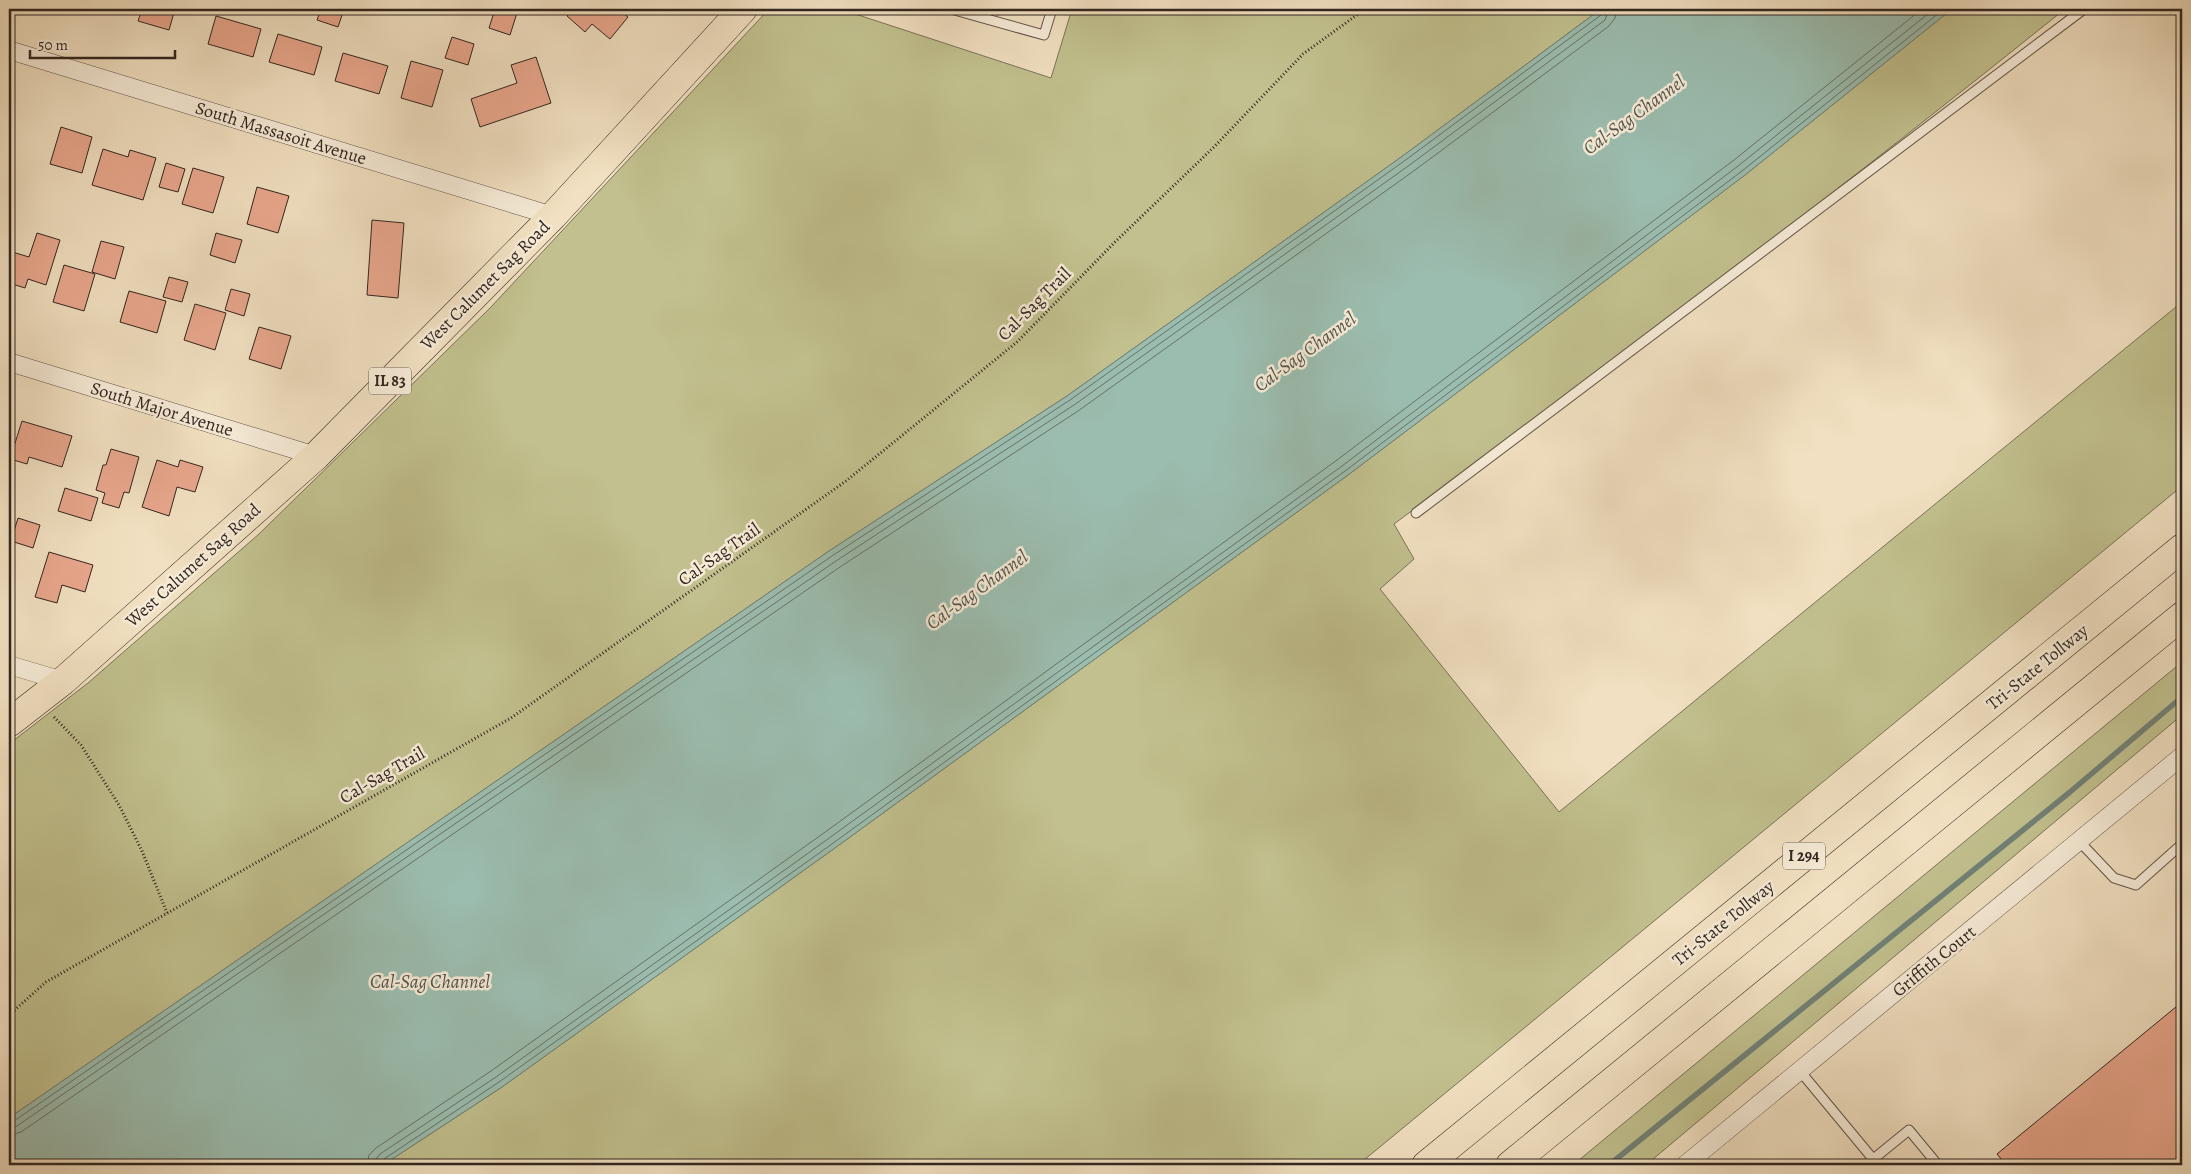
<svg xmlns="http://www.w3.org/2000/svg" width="2191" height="1174" viewBox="0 0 2191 1174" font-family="Alegreya,serif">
<rect width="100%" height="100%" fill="#f1e0c1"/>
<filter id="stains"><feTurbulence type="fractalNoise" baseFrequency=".004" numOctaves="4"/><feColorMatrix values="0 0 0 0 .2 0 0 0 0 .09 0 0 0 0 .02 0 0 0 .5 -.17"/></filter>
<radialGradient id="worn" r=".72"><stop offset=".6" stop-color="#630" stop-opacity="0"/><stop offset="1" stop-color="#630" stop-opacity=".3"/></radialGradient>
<path fill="#c1c08e" stroke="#7a7357" d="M769,9H840L1051,78L1072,9H1601L1404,155L1067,396L829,551L9,1118V744L88,683L259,534L490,308Z
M1952,9H2065C1845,186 1621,356 1394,524L1414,559L1380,589L1559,812L2182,302V486L1358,1165H383L502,1087L839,845L1348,475L1745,175Z
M2182,662V715L1646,1165H1573Z"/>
<path fill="#9bbdaf" stroke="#718176" d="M1601,9H1952L1745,175L1348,475L839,845L502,1087L383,1165H9V1118L829,551L1067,396L1404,155Z"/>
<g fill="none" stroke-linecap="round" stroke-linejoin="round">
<path stroke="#667268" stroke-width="1" d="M9,1122L14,1121L832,556L1070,400L1407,159L1601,15L1603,9
M9,1128L17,1126L836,561L1074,405L1411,164L1605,20L1609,9
M9,1136L21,1132L840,567L1078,411L1415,170L1609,26L1615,18L1617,9
M367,1165L369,1155L376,1148L491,1071L828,830L1337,460L1734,160L1922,9
M375,1165L376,1159L380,1154L496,1077L832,836L1342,466L1738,166L1934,9
M381,1165L384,1159L499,1082L836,841L1345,471L1742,171L1944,9"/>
<path stroke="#718176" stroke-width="5.5" d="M1609,1165L2070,792L2182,697"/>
</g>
<path fill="#e9a78d" stroke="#322620" d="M142,9H175L169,30L138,21Z
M321,9H344L338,27L317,20Z
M495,9H505L517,13L510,35L489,28Z
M573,9H618L628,17L610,39L592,24L585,32L567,16Z
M976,9H1000L998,15Z
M216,16L261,29L253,57L208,44Z
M278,34L322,47L314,75L269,62Z
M452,37L474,44L468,65L445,58Z
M343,53L388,66L379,94L335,81Z
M536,57L551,103L480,127L471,99L517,83L511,65Z
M411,61L443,70L432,107L401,98Z
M61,127L92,137L82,173L50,164Z
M103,149L128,157L130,150L156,158L143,200L92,185Z
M166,163L185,169L178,192L159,187Z
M193,168L224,177L213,213L182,204Z
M257,187L289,196L278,233L247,224Z
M372,220L404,223L398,298L367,295Z
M37,233L60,240L46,285L28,279L25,288L9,283V251L29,257Z
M216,233L242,240L235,263L210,255Z
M101,241L124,247L115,279L92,272Z
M64,265L95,274L84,311L53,302Z
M169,277L188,282L182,302L163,297Z
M231,289L250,294L244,316L225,310Z
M129,291L166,301L157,333L120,322Z
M195,304L226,313L215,350L184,340Z
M259,327L291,336L281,369L249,359Z
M22,421L72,436L62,467L29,457L27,464L10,459Z
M111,449L139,457L129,493L124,492L119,508L102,503L105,493L96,490L103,465H106Z
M157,460L178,467L180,460L203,467L195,492L177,487L169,516L142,507Z
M65,488L98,498L91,521L58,511Z
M18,518L40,525L33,548L11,541Z
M9,545L14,547L9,562Z
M49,552L93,565L85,592L62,585L57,603L35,597Z
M2182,1002V1165H2006L1997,1154Z"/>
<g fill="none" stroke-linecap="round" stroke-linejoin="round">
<g stroke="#625448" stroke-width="11">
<path id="service" d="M951,9L1044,35L1052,9
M1416,513L2084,9
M2079,841L2114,878L2136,885L2182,844
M1800,1071L1878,1165
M1866,1165L1909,1130L1938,1165"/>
</g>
<g stroke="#625448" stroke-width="19">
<path id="minor" d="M9,50L553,216
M9,362L316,456
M9,665L63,681
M1685,1165L2182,756"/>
</g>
<g stroke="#322620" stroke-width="29">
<path id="primary" d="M9,723L63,681L316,456L553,216L743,9"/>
</g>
<g stroke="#322620" stroke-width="29">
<path id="motorway" d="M1426,1165L2182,548
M1510,1165L2182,616"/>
</g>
<path stroke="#322620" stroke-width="3" stroke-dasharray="1 2.5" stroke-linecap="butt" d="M54,717L81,745L119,805L142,851L167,913
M9,1015L46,982L511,718L846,481L1017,342L1115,242L1214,147L1303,54L1365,9"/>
<use href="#service" stroke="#f6ebd7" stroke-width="9"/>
<use href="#minor" stroke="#f6ebd7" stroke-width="18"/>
<use href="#primary" stroke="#f1e0c1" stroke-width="28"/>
<use href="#motorway" stroke="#f1e0c1" stroke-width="28"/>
</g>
<g text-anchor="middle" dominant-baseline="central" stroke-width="5" stroke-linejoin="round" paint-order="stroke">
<g fill="#f6ebd7" stroke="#6d6157" stroke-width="1">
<rect x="369" y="367.5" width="42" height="27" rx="4"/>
<rect x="1783" y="842.5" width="42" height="27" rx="4"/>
</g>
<g font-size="16" font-weight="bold" fill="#322620">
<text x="390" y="381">IL 83</text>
<text x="1804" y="856">I 294</text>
</g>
<g font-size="18" fill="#322620" stroke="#f6ebd7">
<text transform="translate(281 133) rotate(17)">South Massasoit Avenue</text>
<text transform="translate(485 285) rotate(-45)">West Calumet Sag Road</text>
<text transform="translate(1034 304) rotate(-45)">Cal-Sag Trail</text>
<text transform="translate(162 409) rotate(17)">South Major Avenue</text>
<text transform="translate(719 554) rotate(-35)">Cal-Sag Trail</text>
<text transform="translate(193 565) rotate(-42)">West Calumet Sag Road</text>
<text transform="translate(2037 667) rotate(-39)">Tri-State Tollway</text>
<text transform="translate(382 775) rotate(-30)">Cal-Sag Trail</text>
<text transform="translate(1723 923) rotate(-39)">Tri-State Tollway</text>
<text transform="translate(1934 961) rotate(-39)">Griffith Court</text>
</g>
<g font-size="19" font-style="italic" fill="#52534b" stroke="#f6ebd7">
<text transform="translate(1634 115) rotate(-36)">Cal-Sag Channel</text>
<text transform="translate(1305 352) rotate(-36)">Cal-Sag Channel</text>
<text transform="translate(977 590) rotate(-36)">Cal-Sag Channel</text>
<text x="430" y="982">Cal-Sag Channel</text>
</g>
</g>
<rect width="2191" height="1174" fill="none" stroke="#f1e0c1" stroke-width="30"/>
<rect x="10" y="10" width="2171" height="1154" fill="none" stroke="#322620" stroke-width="2.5"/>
<rect x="15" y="15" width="2161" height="1144" fill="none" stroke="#322620"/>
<path d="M30 50v8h145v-8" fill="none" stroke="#322620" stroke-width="2.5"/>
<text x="38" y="50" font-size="15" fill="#322620" stroke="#f6ebd7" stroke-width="4" paint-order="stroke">50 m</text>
<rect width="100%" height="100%" filter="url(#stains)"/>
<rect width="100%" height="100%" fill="url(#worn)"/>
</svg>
